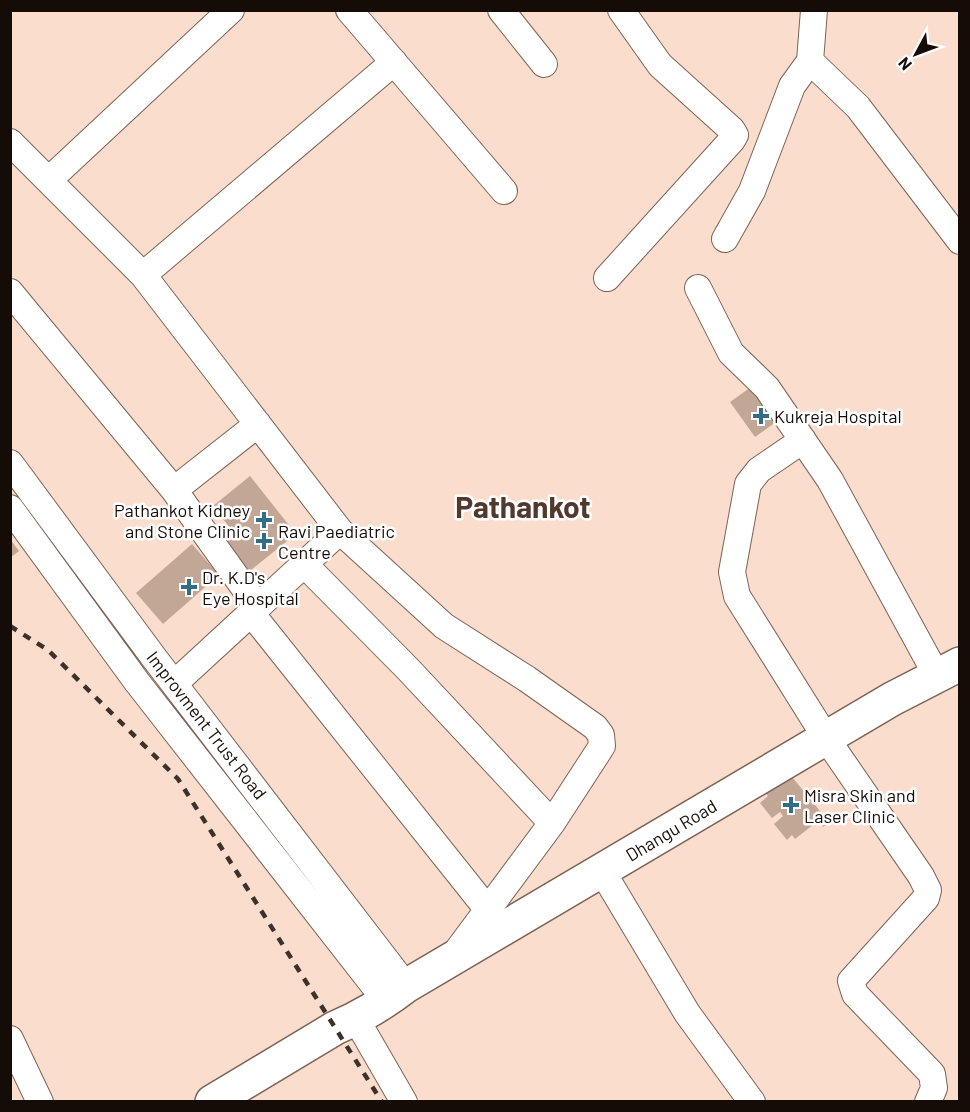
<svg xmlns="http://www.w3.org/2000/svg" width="970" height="1112" viewBox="0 0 970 1112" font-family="Barlow,sans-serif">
<rect width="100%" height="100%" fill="#faddcd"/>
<path fill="#c2a797" d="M751,387L776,422L755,437L730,402Z
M250,476L296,534L241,578L222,541L233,532L213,506Z
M10,539L19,551L10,558Z
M192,544L219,575L163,624L136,593Z
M783,766L829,822L823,827L818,821L795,839L792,835L787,840L774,824L783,816L780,812L772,818L760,803L768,796L759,786Z"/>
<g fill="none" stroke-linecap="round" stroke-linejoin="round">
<g stroke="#7c6355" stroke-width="28">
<path id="street" d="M349,10L504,191
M501,10L544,64
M810,61L858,107L960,241
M10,142L143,275L340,531L444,626L527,679L595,727L601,735L602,746L552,823L457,951
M50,179L231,10
M725,239L752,191L792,86L810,61L814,10
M143,275L394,62
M607,278L732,140L735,135L732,130L660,65L621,10
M698,288L731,353L767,388L830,480L937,676
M10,292L174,490L258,607
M803,440L759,470L748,484L732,572L737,596L826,738L921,876L928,890L926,898L851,981L855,994L932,1074L934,1088L928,1102
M10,463L155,659L406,986
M174,490L258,424
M10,508L137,682L386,1001
M304,564L407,668L552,823
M251,613L488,910
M175,683L340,531
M602,871L687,1013L752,1102
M356,1019L404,1102
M10,1039L40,1102"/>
</g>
<g stroke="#7c6355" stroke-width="36">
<path id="secondary" d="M212,1102L335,1028C361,1017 384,1003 406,986L892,699L960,664"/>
</g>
<use href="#street" stroke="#fff" stroke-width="26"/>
<use href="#secondary" stroke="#fff" stroke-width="33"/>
<path stroke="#3d312a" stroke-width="4.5" stroke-dasharray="8 8" stroke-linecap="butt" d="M10,626L48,650L178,779L382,1102"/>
</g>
<g fill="#326d85" stroke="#fff" stroke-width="2">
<path d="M758 407h6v6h6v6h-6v6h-6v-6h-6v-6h6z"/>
<path d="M261 511h6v6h6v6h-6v6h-6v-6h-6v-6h6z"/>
<path d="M261 532h6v6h6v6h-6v6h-6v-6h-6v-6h6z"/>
<path d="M186 578h6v6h6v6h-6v6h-6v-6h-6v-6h6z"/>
<path d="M788 796h6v6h6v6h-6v6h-6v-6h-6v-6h6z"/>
</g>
<g text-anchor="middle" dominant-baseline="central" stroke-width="5" stroke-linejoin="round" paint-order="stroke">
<g font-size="18" fill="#150c07" stroke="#fff" text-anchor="start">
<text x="774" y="416">Kukreja Hospital</text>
<text x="250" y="510" text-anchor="end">Pathankot Kidney<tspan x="250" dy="21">and Stone Clinic</tspan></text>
<text x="278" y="531">Ravi Paediatric<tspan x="278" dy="21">Centre</tspan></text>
<text x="202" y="577">Dr. K.D's<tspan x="202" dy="21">Eye Hospital</tspan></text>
<text x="804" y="795">Misra Skin and<tspan x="804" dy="21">Laser Clinic</tspan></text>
</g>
<g font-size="18" fill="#150c07" stroke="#fff">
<text transform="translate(207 725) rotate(52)">Improvment Trust Road</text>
<text transform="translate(671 830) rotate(-31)">Dhangu Road</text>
</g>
<g font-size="30" font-weight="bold" fill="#513a2d" stroke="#fff">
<text x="523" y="506">Pathankot</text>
</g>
</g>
<rect width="970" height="1112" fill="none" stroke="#150c07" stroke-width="24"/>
<g transform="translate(916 54) rotate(229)" stroke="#ffffff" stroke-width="4.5" paint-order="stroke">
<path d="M0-4.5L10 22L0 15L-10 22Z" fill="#150c07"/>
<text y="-9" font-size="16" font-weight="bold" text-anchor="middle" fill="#150c07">N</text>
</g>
</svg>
